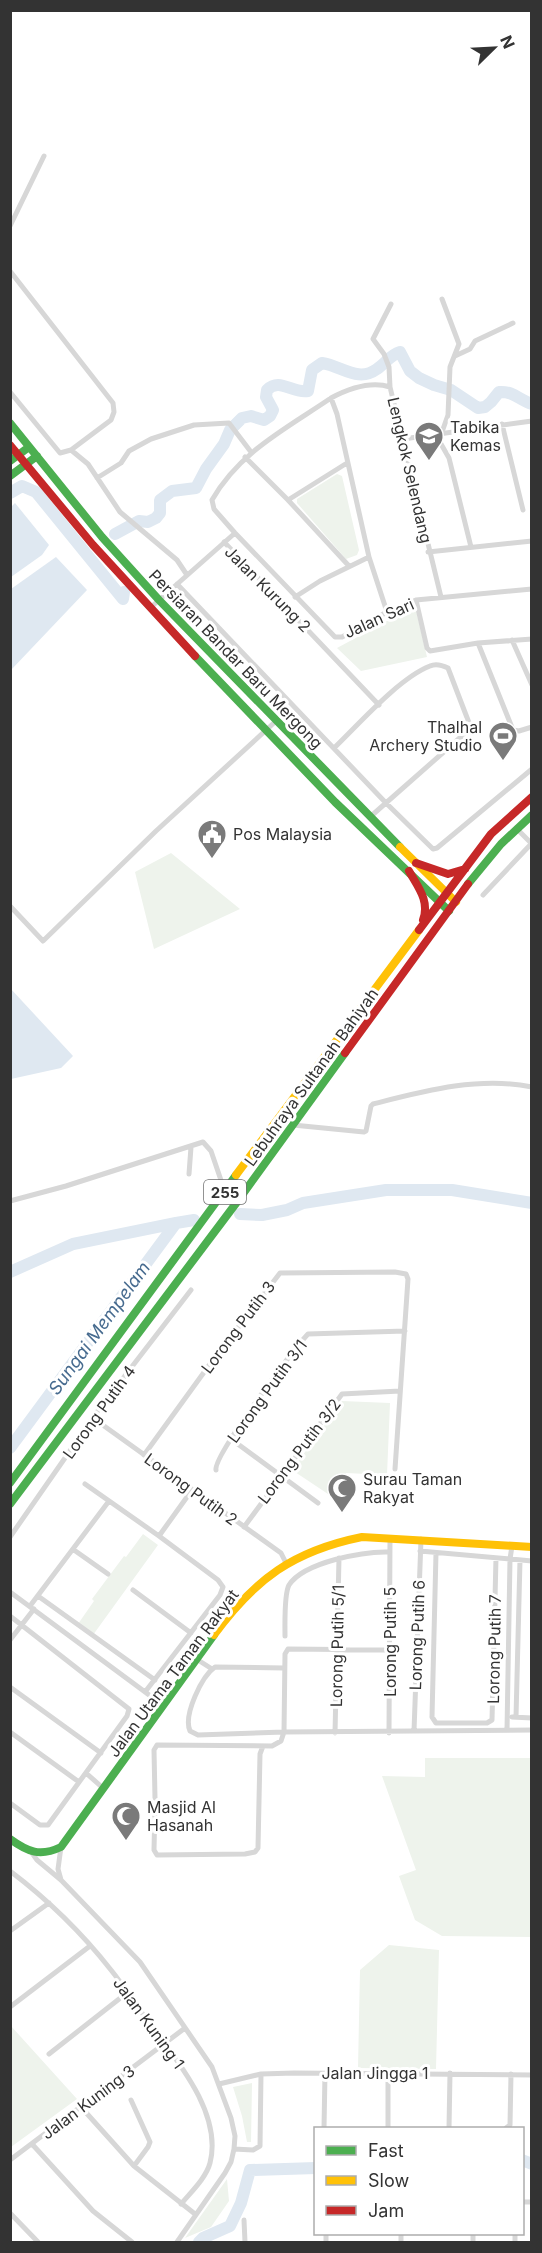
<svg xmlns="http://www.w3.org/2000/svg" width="542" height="2253" viewBox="0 0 542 2253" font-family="Inter,sans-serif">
<rect width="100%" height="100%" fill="#fff"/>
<path fill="#eef3ec" d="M337,474L342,476L359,550L357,555L346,559L297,503V499Z
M415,606L427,657L361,671L337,648Z
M171,853L240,909L154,949L135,872Z
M342,1401L390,1403L387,1475L346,1473L331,1496L292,1470Z
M143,1534L158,1545L93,1635L78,1624L94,1601L92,1599L124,1556L126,1557Z
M425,1758H531V1937L442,1936L415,1920L399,1876L416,1870L382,1776L425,1777Z
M389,1945L439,1950L436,2069L358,2068L360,1970Z
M11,2026L77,2099L11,2147H10Z
M252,2083L251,2142H247L242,2116L233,2087Z
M227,2179L229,2201L211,2227L185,2238Z"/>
<path fill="#dfe8f1" d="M15,503L49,545L42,555L11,577V507Z
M56,557L87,590L11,670V589Z
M10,988L73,1056L61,1068L11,1079Z"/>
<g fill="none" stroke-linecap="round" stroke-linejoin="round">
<path stroke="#dfe8f1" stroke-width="12" d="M10,493L22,486L36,492L123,599L124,592
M115,534L139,521L148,522L156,518L160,513V500L172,491L196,488L206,469L224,444L230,430L242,418L251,416L264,420L270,416L273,410L266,397L267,390C280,377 292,394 308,391L312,370L322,363C342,366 358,383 377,369C386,363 390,355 400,352L410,371L419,378L434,385L451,390L478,408L485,407L491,402L499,392C514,391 519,400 532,404
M240,1214L262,1215L287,1210L303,1203L386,1190H452L532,1203
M10,1272L73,1244L176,1223
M10,1448L176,1223L194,1220
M522,2160L532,2164
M199,2242L203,2238L230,2226L241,2203L250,2170L316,2168"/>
<path stroke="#d7d7d7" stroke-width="5" d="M10,226L44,156
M10,271L113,403L114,412L111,420L71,450L60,453L10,392
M455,356L470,349L475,341L513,323
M390,387L389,367L384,354L373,339L391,304
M331,398L337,414L369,557L387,612
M502,424L523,510
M442,432L448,415L450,367L459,344L442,299
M423,436L441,444L449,458L471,547
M403,439L532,421
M71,450L88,464L120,512L177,560L187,575
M245,457L288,500L349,566
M97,478L121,463L129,451L151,439L194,425L229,423L251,452
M288,500L347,463
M224,542L379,705
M428,552L532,541
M177,584L386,803L433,849L437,848L532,769
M295,597L320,581L369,557
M441,597L390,387C371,381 348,389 331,398C287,428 239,452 212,500L214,509L235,533L335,637H342L387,612L416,600L532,589
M416,600L427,648L430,651L478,643L532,639
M150,608L235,533
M512,640L532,685
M478,643L513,730L519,731L532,727
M334,748C359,724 399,678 430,666C436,663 442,665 448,668L471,728L370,817
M516,828L531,843
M483,895L532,843
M10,906L43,941L156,831L276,721
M293,1125L364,1132L366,1131L371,1106L373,1104C424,1091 479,1076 532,1087
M189,1174L191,1147
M10,1201L66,1186L203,1142L211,1151L225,1192
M93,1418L281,1553L286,1563
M231,1439L318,1503
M144,1455L210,1364L280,1273L395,1272L406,1274L408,1279L395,1469
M216,1470C213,1456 294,1349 308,1334L405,1331
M85,1484L159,1536L218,1580L223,1587L220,1595L145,1692
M244,1527L342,1394L400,1391
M159,1536L192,1490
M10,1537L97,1412L191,1290
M74,1550L108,1574
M420,1551L532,1561
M436,1553L432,1717L436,1723H487L492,1720L496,1558
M133,1590L191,1633
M10,1592L164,1706
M38,1596L155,1680
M30,1606L109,1501
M10,1616L129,1709L127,1716L48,1825H40L10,1803
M285,1636C285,1625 284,1594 289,1585C304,1562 364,1551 390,1552
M10,1640L34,1609
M198,1660L212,1669
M284,1668L215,1667C202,1676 183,1715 190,1731L198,1735L284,1732L532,1730
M10,1687L101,1753
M512,1717L532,1718
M516,1717L520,1560
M507,1730L510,1559L512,1546
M414,1731L421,1539
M10,1732L79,1782
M335,1733L339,1558
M389,1733L390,1538
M86,1773L104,1789
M155,1798L154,1750L157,1745L272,1746L281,1741L284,1732L285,1654L288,1649L390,1650
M155,1805L154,1850L157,1855L245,1854L255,1852L258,1848L260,1754L263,1746
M61,1847L58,1869L61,1880
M32,1853L37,1860L61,1880L140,1962L212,2067L231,2118L235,2136L234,2149L231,2162L225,2173L177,2242
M10,1871C47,1899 82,1933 111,1970C124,1986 135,2004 148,2021C175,2058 223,2113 210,2163C206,2178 191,2192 181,2204
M10,1931L49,1903
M10,2007L90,1946
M49,2054L128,1992
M219,2084L261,2074L294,2073L532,2075
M131,2100L150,2142L148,2147L134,2166
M81,2107L134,2166L195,2214
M324,2128L325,2073
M388,2128V2073
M449,2128L450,2073
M506,2128L510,2125L511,2074
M32,2144L93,2211L132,2242
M234,2149L253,2150L260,2146L261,2074
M10,2160L185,2028
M522,2202H532
M10,2213L38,2242
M244,2220L245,2242
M326,2234V2242
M401,2234V2242
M473,2234V2242
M515,2234V2242"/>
<path stroke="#4caf50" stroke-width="8" d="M10,423L102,537L159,600L400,847
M10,461L29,447
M10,476L37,456
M195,656L335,802L449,911
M468,884L501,844L532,815
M10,1483L236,1175
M10,1504L237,1202L345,1053
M10,1839C28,1852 40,1857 61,1847L214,1635"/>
<path stroke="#ffc107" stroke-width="8" d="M400,847L456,902
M236,1175L419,930
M214,1635C255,1579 293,1551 362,1537L532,1547"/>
<path stroke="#c62828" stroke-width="8" d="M10,445L93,545L195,656
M416,863L448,874L465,869
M409,871C418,887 430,901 423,920
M419,930L491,834L532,797
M345,1053L468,884"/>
</g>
<defs>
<g id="school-pin" transform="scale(1.5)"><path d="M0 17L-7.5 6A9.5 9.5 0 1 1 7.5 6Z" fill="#7a7a7a" stroke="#fff"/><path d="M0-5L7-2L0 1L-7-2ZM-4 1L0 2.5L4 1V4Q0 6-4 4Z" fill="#fff"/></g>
<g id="stadium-pin" transform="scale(1.5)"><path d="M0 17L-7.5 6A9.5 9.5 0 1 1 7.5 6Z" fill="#7a7a7a" stroke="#fff"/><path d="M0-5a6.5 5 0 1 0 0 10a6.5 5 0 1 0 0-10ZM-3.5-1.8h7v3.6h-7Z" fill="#fff"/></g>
<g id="civic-pin" transform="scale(1.5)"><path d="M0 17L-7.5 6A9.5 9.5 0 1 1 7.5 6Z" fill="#7a7a7a" stroke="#fff"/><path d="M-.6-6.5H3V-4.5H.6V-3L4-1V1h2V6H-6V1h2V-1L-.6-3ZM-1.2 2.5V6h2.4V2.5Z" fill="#fff"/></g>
<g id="mosque-pin" transform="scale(1.5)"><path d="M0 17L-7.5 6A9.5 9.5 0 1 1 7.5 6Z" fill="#7a7a7a" stroke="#fff"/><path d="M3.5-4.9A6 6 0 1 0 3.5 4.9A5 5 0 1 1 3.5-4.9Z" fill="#fff"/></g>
</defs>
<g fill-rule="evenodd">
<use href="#school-pin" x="429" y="436"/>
<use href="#stadium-pin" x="503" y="736"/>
<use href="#civic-pin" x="212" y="834"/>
<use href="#mosque-pin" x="342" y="1488"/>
<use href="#mosque-pin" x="126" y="1816"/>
</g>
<g text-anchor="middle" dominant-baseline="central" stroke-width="6" stroke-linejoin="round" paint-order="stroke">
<rect fill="#fff" stroke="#707070" stroke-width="1.5" x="204" y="1180" width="42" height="24" rx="4.5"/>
<g font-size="15" font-weight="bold" fill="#333">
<text x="225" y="1192">255</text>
</g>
<g font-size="16" fill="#333" stroke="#fff" text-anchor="start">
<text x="450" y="427">Tabika<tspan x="450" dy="18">Kemas</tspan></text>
<text x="482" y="727" text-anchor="end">Thalhal<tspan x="482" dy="18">Archery Studio</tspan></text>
<text x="233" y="834">Pos Malaysia</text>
<text x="363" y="1479">Surau Taman<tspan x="363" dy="18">Rakyat</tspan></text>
<text x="147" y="1807">Masjid Al<tspan x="147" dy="18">Hasanah</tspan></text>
</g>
<g font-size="16" fill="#333" stroke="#fff">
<text transform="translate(410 470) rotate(77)">Lengkok Selendang</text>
<text transform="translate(268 589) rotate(45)">Jalan Kurung 2</text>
<text transform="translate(379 618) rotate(-24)">Jalan Sari</text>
<text transform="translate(236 659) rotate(46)">Persiaran Bandar Baru Mergong</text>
<text transform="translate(311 1077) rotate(-54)">Lebuhraya Sultanah Bahiyah</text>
<text transform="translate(238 1327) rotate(-53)">Lorong Putih 3</text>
<text transform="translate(267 1391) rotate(-54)">Lorong Putih 3/1</text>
<text transform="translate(99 1412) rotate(-54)">Lorong Putih 4</text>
<text transform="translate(299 1451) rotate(-53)">Lorong Putih 3/2</text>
<text transform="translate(191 1489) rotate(36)">Lorong Putih 2</text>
<text transform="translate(417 1635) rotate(-88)">Lorong Putih 6</text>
<text transform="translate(390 1642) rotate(-90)">Lorong Putih 5</text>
<text transform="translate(337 1646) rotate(-89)">Lorong Putih 5/1</text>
<text transform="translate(494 1649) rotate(-89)">Lorong Putih 7</text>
<text transform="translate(173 1673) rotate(-53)">Jalan Utama Taman Rakyat</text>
<text transform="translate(149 2023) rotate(54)">Jalan Kuning 1</text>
<text x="375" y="2073">Jalan Jingga 1</text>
<text transform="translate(88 2102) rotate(-37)">Jalan Kuning 3</text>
</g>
<g font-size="18" font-style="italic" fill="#476b8f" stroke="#fff">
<text transform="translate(99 1328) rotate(-54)">Sungai Mempelam</text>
</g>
</g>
<rect width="542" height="2253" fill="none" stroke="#333333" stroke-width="24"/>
<rect x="314" y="2127" width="210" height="108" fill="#ffffff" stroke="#adadad" stroke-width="1.5"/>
<rect x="326" y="2146" width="30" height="9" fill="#4caf50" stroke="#adadad" stroke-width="1.5"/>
<text x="368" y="2157" font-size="18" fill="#333333">Fast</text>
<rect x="326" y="2176" width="30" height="9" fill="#ffc107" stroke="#adadad" stroke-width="1.5"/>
<text x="368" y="2187" font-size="18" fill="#333333">Slow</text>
<rect x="326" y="2206" width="30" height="9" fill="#c62828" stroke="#adadad" stroke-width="1.5"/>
<text x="368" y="2217" font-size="18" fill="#333333">Jam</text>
<g transform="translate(494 48) rotate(66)" stroke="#ffffff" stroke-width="4.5" paint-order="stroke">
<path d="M0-4.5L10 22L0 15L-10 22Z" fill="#333333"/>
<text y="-9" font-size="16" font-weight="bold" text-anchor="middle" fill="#333333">N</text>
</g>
</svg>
